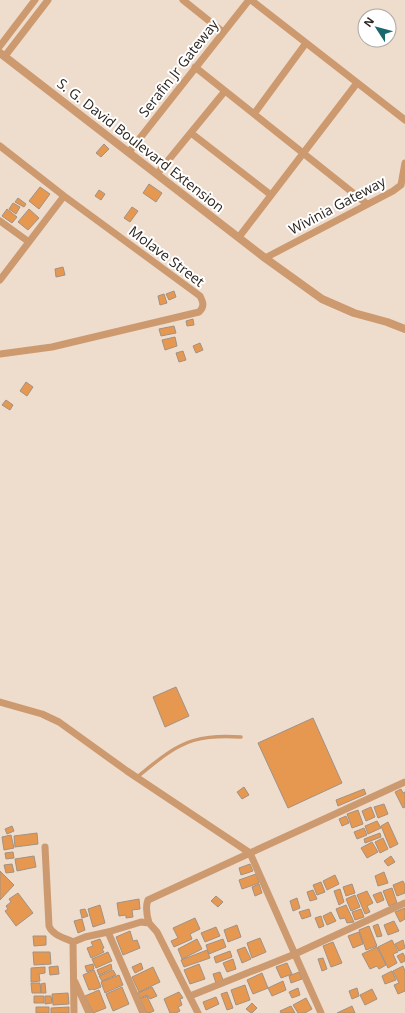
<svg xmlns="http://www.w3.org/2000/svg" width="405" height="1013" viewBox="0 0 405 1013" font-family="'Open Sans',sans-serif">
<rect width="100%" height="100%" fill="#eedccd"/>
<path fill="#e79850" stroke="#a29183" d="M104,144L109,149L101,157L96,153Z
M149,184L162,193L156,202L143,193Z
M40,187L50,194L39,209L29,201Z
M99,190L105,194L101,200L95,196Z
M18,198L26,204L24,207L15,202Z
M13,203L20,207L16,214L9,209Z
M132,207L138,211L130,222L124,218Z
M7,209L17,217L12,223L2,216Z
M29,209L39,218L28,230L18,222Z
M63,267L65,275L56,277L55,269Z
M174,291L176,297L169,300L166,294Z
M164,294L167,303L160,305L158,296Z
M193,319L194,325L187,326L186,321Z
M174,326L176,333L161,336L159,329Z
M175,337L177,346L165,350L162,340Z
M200,343L203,350L196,353L193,346Z
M183,351L186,360L179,362L176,353Z
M26,382L33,387L27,396L20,391Z
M6,400L13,405L10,410L2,405Z
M176,687L189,716L165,727L153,697Z
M313,718L342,783L288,808L258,743Z
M244,787L249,795L242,799L237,792Z
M364,789L366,794L338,806L336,800Z
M401,789L403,793L405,792V807L403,808L395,792Z
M384,804L388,814L378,818L374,807Z
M371,807L375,817L366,821L362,811Z
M358,810L363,824L352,828L347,814Z
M346,816L349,823L342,826L339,819Z
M377,821L381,828L368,834L365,826Z
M388,822L398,844L390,848L381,826Z
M12,826L14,831L7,834L5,829Z
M364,828L367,835L357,839L354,832Z
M37,833L38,844L15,847L14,836Z
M380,833L381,837L365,843L364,839Z
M11,835L14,848L4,850L2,837Z
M383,838L388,849L380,853L375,842Z
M372,842L378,852L367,858L361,848Z
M13,852L14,858L6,859L5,853Z
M34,856L36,867L17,871L15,859Z
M391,856L395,862L388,866L384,861Z
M12,864L14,872L6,873L4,865Z
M250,864L253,871L241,875L239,868Z
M0,871L14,885L0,900Z
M384,872L388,883L378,886L375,876Z
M256,874L259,883L242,889L239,880Z
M335,875L339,884L327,890L323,881Z
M403,881L405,885V893L397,896L393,885Z
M321,882L325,892L317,895L313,885Z
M259,884L262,893L255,896L252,887Z
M352,884L355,893L346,896L343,887Z
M392,888L397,903L389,906L383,891Z
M340,889L344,902L339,905L334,891Z
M313,890L317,899L310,901L307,892Z
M367,891L373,903L367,906L370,912L365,914L357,895Z
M381,892L384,900L377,903L373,895Z
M18,893L33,913L16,926L5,911L8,909L6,906L11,902L9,899Z
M355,895L360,907L351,911L346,899Z
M216,896L223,902L218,907L211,901Z
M297,898L300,908L293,911L290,901Z
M139,899L140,909L132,910L133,917L126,918V915L119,916L117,903Z
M100,905L105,923L93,927L88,909Z
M346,905L354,922L347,923L345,918L340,919L336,909Z
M405,908V919L400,922L395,912Z
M85,909L88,916L82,918L80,910Z
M309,909L311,916L302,919L299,912Z
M361,909L364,917L355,920L352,912Z
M331,912L336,921L327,925L323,916Z
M321,916L324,926L319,928L315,918Z
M195,918L200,929L190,934L192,939L174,947L171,941L178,938L173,928Z
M82,919L85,930L78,933L74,921Z
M394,921L399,931L388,935L384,925Z
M378,924L382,936L377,937L373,926Z
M237,925L241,937L228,942L224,930Z
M369,926L377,946L366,950L359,930Z
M216,927L220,936L205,942L201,933Z
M130,931L133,941L137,940L140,948L123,955L116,937Z
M359,932L363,944L353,948L348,936Z
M33,936H46V945L34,946Z
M260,938L266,952L252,958L247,943Z
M100,939L104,948L102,949L104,952L91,958L87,948L93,946L91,942Z
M197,939L202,949L182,959L178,949Z
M223,939L226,947L209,954L206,945Z
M392,940L398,952L393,954L397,963L388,968L378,947Z
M403,940L405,948L399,951L395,944Z
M333,942L342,963L331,967L323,946Z
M245,947L251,959L242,963L237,950Z
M377,947L386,965L379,969L377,966L370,969L362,954Z
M207,950L210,958L184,967L181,960Z
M230,951L232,957L216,963L214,957Z
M33,952H50L51,964L34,965Z
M108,952L112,961L96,968L92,959Z
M403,953L405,957V961L401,963L397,956Z
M323,958L327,969L322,971L318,959Z
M233,959L236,969L227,972L223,963Z
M141,963L143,969L135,973L132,967Z
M287,963L292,974L281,978L276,967Z
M93,964L94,969L87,972L85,966Z
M111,964L112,969L99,975L97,970Z
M199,964L205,979L190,984L184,970Z
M58,966L59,974L50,975L49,967Z
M403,966L405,971V991L398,994L394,985L399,983L393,971Z
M45,967V973L39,974L40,981L31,982V968Z
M153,967L160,982L139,992L132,977Z
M94,970L101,987L94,990L93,989L89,990L83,975Z
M113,970L116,975L102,981L99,976Z
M392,971L396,980L385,984L382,976Z
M220,972L223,980L216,983L213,974Z
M299,972L302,979L291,983L289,976Z
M262,973L268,988L253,994L247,980Z
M119,975L123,985L105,993L101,982Z
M283,981L286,990L272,996L268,988Z
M31,983H40L41,993H32Z
M45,983L46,993H41V984Z
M245,985L250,1000L236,1005L231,990Z
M122,987L129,1004L113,1011L106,994Z
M152,987L157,996L150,999L147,995L140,998L138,993Z
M298,988L300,995L292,998L289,992Z
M357,988L359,996L352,999L349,991Z
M372,989L377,999L365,1005L360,995Z
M99,990L106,1008L93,1013L85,996Z
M179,992L183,998L180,999L182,1005L178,1007L180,1011L176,1013H170L164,999Z
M227,992L233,1008L227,1010L221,994Z
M68,993L69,1004L53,1005L52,994Z
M34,996H44V1003H34Z
M45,996H51L52,1003L45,1004Z
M147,996L154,1011L149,1013H147L140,999Z
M216,997L219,1004L206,1010L203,1002Z
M306,998L312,1009L305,1013H298L293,1005Z
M252,1003L257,1008L252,1013H251L246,1009Z
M291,1006L295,1013H281L280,1011Z
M352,1006L355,1013H337Z
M36,1007H49V1013H36Z
M69,1007V1013H51V1008Z"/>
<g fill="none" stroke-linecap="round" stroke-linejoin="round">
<path stroke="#cd996e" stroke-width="3.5" d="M137,777C150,767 165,753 180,746C198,736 220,736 241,737"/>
<path stroke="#cd996e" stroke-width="7" d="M183,0L223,32
M251,0L405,120
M0,46L35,0
M5,56L48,0
M195,67L367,204
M254,114L306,43
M191,133L271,195
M0,146L64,196L200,296C203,302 205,306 199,312L52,347L0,354
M129,152L249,0
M157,174L225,91
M0,221L29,242
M239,237L357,83
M265,258L393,191L401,185L405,163
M0,280L64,196
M0,702L42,714L59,722L127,771L250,853
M45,847L49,926C52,935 65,938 73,942
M149,923C147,916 145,907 148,900L250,853
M108,932L143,1013
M73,942L85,937L108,932L141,922L149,923L157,932L198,1013
M73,942L74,1013
M75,982L89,1013
M190,996L295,954L405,903
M321,1013L250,853L405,782"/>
<path stroke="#cd996e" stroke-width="8" d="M0,53L265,258L322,299L354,313L387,322L405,329"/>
</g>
<g text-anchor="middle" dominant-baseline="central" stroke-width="4" stroke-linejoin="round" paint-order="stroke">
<g font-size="14" fill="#2c251f" stroke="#fff">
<text transform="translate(178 68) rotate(-52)">Serafin Jr Gateway</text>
<text transform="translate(141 145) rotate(38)">S. G. David Boulevard Extension</text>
<text transform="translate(337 205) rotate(-28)">Wivinia Gateway</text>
<text transform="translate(167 256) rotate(37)">Molave Street</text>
</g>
</g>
<g transform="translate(377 28) rotate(306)"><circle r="19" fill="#ffffff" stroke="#aba8a5"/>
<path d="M0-3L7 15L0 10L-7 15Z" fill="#1a676d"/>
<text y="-6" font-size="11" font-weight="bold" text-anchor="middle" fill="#2c251f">N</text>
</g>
</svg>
